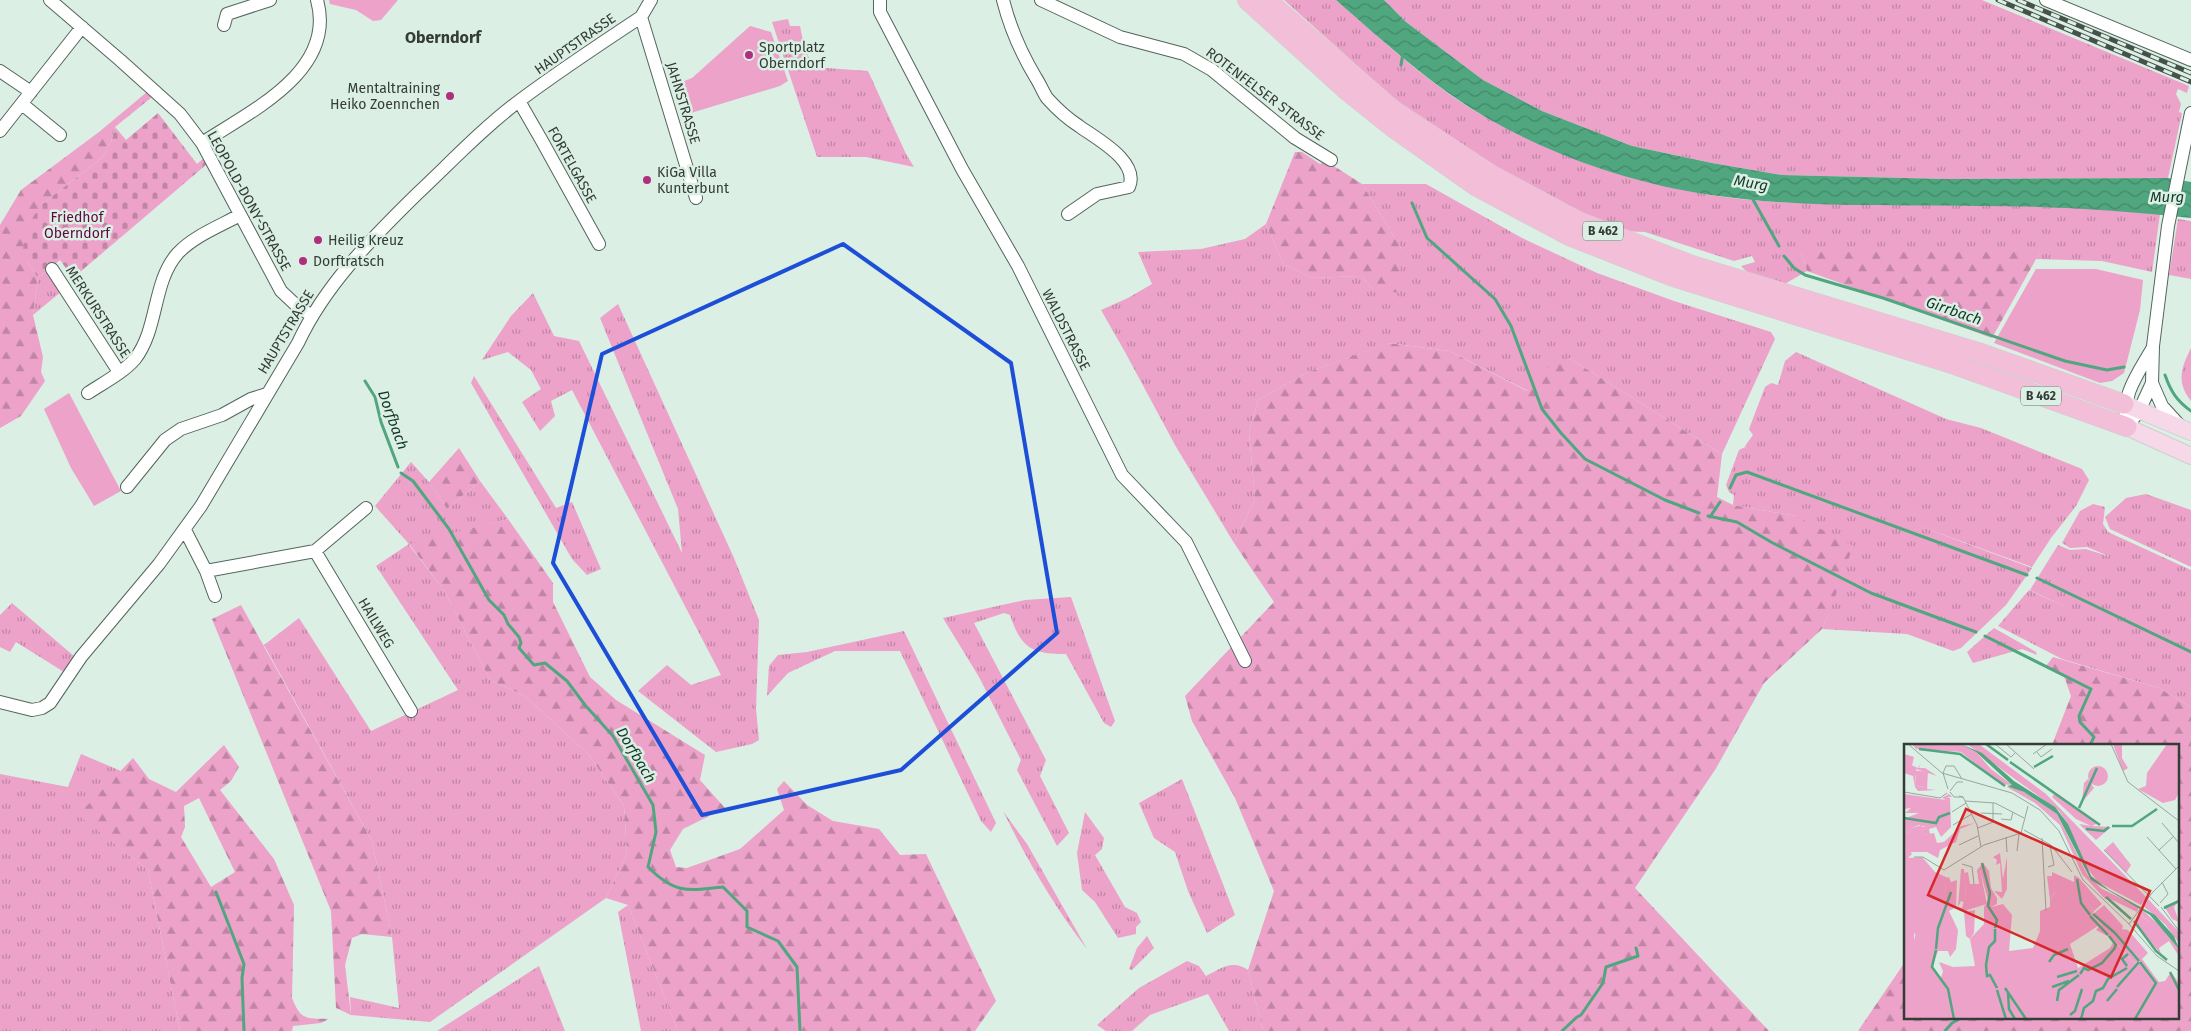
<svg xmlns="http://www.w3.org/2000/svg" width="2191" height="1031" viewBox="0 0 2191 1031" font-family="'Fira Sans',sans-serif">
<defs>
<pattern id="grass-tufts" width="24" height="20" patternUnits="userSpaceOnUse" patternTransform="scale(1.25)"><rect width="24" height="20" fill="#eca2c9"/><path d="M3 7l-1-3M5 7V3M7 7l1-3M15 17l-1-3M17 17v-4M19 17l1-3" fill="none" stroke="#c085a4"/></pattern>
<pattern id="forest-firs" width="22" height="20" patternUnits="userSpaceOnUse" patternTransform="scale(1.25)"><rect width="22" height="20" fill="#eca2c9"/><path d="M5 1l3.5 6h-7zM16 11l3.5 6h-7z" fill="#c085a4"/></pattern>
<pattern id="cemetery-stones" width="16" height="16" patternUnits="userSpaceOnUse" patternTransform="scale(1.25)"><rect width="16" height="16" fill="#eca2c9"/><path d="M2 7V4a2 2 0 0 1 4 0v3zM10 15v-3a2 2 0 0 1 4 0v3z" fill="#c085a4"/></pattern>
<pattern id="water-waves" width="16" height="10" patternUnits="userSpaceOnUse" patternTransform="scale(1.25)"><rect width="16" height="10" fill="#50a67f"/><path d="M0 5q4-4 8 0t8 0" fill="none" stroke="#438869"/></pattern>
</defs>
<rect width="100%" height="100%" fill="#dbefe4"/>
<path fill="url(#grass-tufts)" d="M1284,0H1336C1385,42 1432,88 1489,119C1558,157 1632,182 1710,195C1751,202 1795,203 1837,204C1945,207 2053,202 2160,214L2152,272L2102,261L2036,259L2040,252H1801L1807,271L1783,285L1751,276L1741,266L1755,262L1752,256L1734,261L1645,232L1622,231L1574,209L1507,174L1438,131L1391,96Z
M1384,0H1982L2189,86L2187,93L2178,89L2176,94L2181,104L2179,112L2182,113L2168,178L1947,179L1782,175L1712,163L1632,146L1542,111L1483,80L1406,22Z
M788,19L790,26H800L804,46L813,67L868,71L906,154L914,167L866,157H817L772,22Z
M1362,184H1426L1522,238L1597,273L1674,301L1771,332L1775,339L1722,454L1569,358L1528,391L1449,351L1389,343L1308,372L1258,400L1249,432L1255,499L1234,543L1175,445L1125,352L1101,310L1128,298L1152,284L1138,252L1201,249L1245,239L1266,224L1283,263L1311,278L1361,276L1373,289L1402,250Z
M2178,219L2191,221V279L2169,275Z
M48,270L62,291L33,315L38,278Z
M533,293L554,336L579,341L682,553L678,509L600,318L618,304L734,558L759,620L756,709L759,740L752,744L716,752L638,691L667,665L691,685L721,675L572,390L551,401L555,416L540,431L522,402L541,389L531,370L508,352L482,360L511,316Z
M2191,348V401C2176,382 2181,368 2191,348Z
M1796,352L1946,419L1981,428L2082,469L2089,480L2076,506L2051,538L2032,567L1911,523L2032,568L2006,605L1961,648L1953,651L1907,634L1822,629L1829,614L1796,516L1733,505L1734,495L1729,492L1726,485L1739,450L1745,447L1747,449L1745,446L1753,435L1749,429L1765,387L1771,383L1778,385L1785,361Z
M474,376L556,508L572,502L601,569L587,575L572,559L471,383Z
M411,462L429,482L447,509L480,481L508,519L409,545L444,590L490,680L525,696L589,755L624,806L627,854L606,898L430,1022L351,1015L350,997L399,1008L392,937L372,841L264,645L299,618L371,731L458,690L376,566L409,544L375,506Z
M2146,494L2191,510V567L2110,529L2105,517L2126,498Z
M2093,504L2105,507L2103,524L2108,532L2191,570V707L2159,688L2062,659L1998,626L2029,590L2072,610L2030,590L2058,545L2070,550L2086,549L2111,557L2087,547L2070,548L2062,543L2080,511Z
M1071,597L1115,721L1111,727L1104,723L1066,654C1032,654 1021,648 1010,615L1004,613L974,623L1046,760L1040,776L1069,833L1057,846L1017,770L1021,760L979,677L943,618L1025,600Z
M12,603L75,657L64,672L16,642L10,652L0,647V615Z
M1994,628L2036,652L2037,655L2022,649L1973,663L1967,652Z
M904,631L996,823L991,832L981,821L900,651H835L788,673L767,696L769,666L778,655L807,652Z
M81,754L121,771L79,815L148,870L180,1031H0V774L68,787Z
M1182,779L1235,915L1207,933L1188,891L1175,852L1154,838L1139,803Z
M1003,811L1027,844L1087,949C1054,906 1027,860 1003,811Z
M1085,812L1104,838L1102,849L1095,855L1125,907L1137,913L1141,922L1136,927V934L1118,938L1095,902L1082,890L1077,853Z
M628,905L678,1031H641L618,912Z
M1147,936L1154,948L1132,970L1129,969L1137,948Z
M1187,961L1199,966L1206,976C1221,968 1233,959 1248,970L1263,1031H1229L1208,994L1150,1015L1132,1031H1106L1097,1025L1139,988Z
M539,966L565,1031H437Z"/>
<path fill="url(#forest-firs)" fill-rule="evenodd" d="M147,92L152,97L115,127L111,142L102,158L42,204L27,261L38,278L33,315L43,357L41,372L45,381L21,416L0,428V225L21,190L99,132Z
M1295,152H1302L1320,164L1326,161L1362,184L1402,250L1399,293L1373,289L1361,276L1311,278L1283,263L1266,224Z
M1801,252H2040L1992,338L1807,271Z
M1388,343L1449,351L1527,391L1533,375L1569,358L1722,454L1717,497L1733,505L1796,516L1853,546L1829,614L1822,629L1764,683L1715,770L1635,888L1769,1031H1263L1248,970L1274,891L1235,798L1192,721L1185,696L1274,602L1234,543L1255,499L1249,432L1258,400L1308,372Z
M459,448L480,481L447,509L429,482Z
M508,519L553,583V602L590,677L616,700L705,755L700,780L725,808L683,829L670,850L676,867L687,868L740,849L784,810L777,789L784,781L807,805L833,821L879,829L900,855L926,854L996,1001L975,1031H678L628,905L606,898L627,854L624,806L589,755L525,696L490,680L444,590L409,544Z
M241,605L372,841L392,937L362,934L352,938L345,965L351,1015L336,1008L331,911L212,619Z
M2053,657L2159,688L2191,707V1031H1858L1905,962V1017H2177V745H2052L2071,696L2064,676L2046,666Z
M224,745L239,767L231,781L220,790L274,859L294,905L292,998C301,1021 306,1018 329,1019L321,1023L293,1026L292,1031H180L148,870L78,815L133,758L149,779L176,792ZM199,798L235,872L211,887L181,837L185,827L184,806Z"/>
<path fill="url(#cemetery-stones)" d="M158,113L197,164L204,158L207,164L73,278L60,260L38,278L27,261L23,249L29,223L42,204L102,158L111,142L115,127L126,140Z"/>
<path fill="#eca2c9" d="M329,0H398L381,20L373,21L356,10L330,4Z
M750,26L771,32L788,81L780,86L691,113L682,82L692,78Z
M2036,269H2096L2143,280L2140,310L2124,373L2112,381L2100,383L1994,343Z
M69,393L121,491L94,506L71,468L44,409Z"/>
<path fill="url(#water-waves)" d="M1336,0H1384L1406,22L1483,80L1542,111L1632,146L1712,163L1782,175L1947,179L2168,178L2191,182V218C2121,210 2051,206 1981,206C1891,205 1800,208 1711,195C1634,184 1555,157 1487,118C1432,86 1384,42 1336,0Z"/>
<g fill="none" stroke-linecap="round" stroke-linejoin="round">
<path stroke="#50a67f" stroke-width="3" d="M1401,65L1403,53
M1751,196L1779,246
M1412,203L1427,238L1495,299L1511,326L1542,409L1561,433L1585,459L1665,500L1699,513
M1784,256L1794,268L1805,275L1883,298L2065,361L2107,370L2124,367
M2165,375C2171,392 2177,401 2191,411
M365,381L375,397L381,422L398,467
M401,473L413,481L449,529L489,600L504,615L508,624L519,637L521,643L519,648L534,665L545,663L567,681L585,705L613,736L653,805L656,832L648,867C675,894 687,891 723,887L747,911V927L778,941L797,967L800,1031
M1730,488L1736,475L1747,472L2027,575
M1708,516L1737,522L1771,542L1871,593L1976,632
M1710,517L1720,502
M2037,578L2191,652
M1985,636L2091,689L2079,716L2080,722L2094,737L2090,745
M216,892L244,964L242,978L244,1031
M1562,1031L1577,1017L1581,1015L1603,983L1606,967L1638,956L1636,948
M1945,1031L1952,1023L1963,1017"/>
<g stroke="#53655c" stroke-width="14">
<path id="minor" d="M50,0L120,60L180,114L202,143L281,291L298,307L311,315
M880,0V12L962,169L1018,266L1122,475L1186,542L1245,661
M1003,0C1010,28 1021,53 1036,78C1040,84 1043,92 1047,98C1056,108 1068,119 1079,126C1095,138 1140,161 1129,187L1097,194L1068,214
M1041,0L1120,37L1184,54L1212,70L1295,138L1331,160
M2046,0L2191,60
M641,17L696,198
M224,25L227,14L270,0
M0,71L31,92
M519,101L542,141L599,244
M22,104L60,135
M0,131L82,27
M202,143C251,111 337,71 317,0
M52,269L119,372
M2152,383L2162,406L2182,428
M88,393C103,383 123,373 135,359C159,328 152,282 178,253C194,236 220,226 240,215
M2127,427L2139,411L2152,383L2153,346L2168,226L2191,113
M2127,427C2120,397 2137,375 2152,349
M127,487L165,440L181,429L222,415L251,399L267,394
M185,530L206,571L215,596
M315,551L366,508
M206,571L315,551L411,711
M0,702L32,710L42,708L50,703L81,657L159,564L201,506L298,343C325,285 372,238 418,193C451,162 483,128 519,101C559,71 600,44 641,17L651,0"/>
</g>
<g stroke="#ced0cf" stroke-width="18">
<path id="major" d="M2124,404L2191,432
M2127,427L2191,456"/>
</g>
<g stroke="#ced0cf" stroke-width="20">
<path id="highway" d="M1247,0L1347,91L1392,127L1477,187L1569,236L1673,277L1955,365L2127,427
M1267,0L1392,109L1492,175L1578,221L1692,265L1978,352L2124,404"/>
</g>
<use href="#minor" stroke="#fff" stroke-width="12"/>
<use href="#major" stroke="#f7d8e8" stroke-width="16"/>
<use href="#highway" stroke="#f2bed8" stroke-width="19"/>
<g stroke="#47514c" stroke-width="5">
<path id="rail" d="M1998,0L2191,82
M2018,0L2191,73"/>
</g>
<use href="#rail" stroke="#dbefe4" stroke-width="3" stroke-dasharray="9" stroke-linecap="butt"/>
</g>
<path fill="none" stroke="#1d4ed8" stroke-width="4" stroke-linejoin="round" d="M843,244L1011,363L1057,633L901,770L702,815L553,563L602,354Z"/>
<g fill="#ae2f7d" stroke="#dbefe4" stroke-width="2">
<circle cx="749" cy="55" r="5"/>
<circle cx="450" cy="96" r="5"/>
<circle cx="647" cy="180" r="5"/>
<circle cx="318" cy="240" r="5"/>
<circle cx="303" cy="261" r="5"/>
</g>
<g text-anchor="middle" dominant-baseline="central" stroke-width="5" stroke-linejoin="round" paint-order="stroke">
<g fill="#dbefe4" stroke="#65726b" stroke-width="1">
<rect x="1583" y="221.5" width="40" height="19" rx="4"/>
<rect x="2021" y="386.5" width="40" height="19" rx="4"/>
</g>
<g font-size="12" font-weight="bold" fill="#333c37">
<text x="1603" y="231">B 462</text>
<text x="2041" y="396">B 462</text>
</g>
<g font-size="14" fill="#333c37" stroke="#dbefe4">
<text transform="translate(575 44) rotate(-35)">HAUPTSTRASSE</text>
<text transform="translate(1265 94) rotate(37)">ROTENFELSER STRASSE</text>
<text transform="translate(683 103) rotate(73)">JAHNSTRASSE</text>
<text transform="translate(572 165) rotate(61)">FORTELGASSE</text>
<text transform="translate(249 201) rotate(61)">LEOPOLD-DONY-STRASSE</text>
<text transform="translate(98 312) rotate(57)">MERKURSTRASSE</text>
<text transform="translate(1066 330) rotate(63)">WALDSTRASSE</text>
<text transform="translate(286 332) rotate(-59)">HAUPTSTRASSE</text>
<text transform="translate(376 623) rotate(59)">HAILWEG</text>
</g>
<g font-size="14" fill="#333c37" stroke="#dbefe4" text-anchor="start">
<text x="759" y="47">Sportplatz<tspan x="759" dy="16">Oberndorf</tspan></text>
<text x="440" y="88" text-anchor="end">Mentaltraining<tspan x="440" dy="16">Heiko Zoennchen</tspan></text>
<text x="657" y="172">KiGa Villa<tspan x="657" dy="16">Kunterbunt</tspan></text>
<text x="328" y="240">Heilig Kreuz</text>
<text x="313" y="261">Dorftratsch</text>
</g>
<g font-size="14" fill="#600641" stroke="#dbefe4">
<text x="77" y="217">Friedhof<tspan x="77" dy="16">Oberndorf</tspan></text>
</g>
<g font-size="15" font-style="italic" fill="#123827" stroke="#dbefe4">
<text transform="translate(1751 183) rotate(10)">Murg</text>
<text x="2167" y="197">Murg</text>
<text transform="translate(1954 311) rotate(19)">Girrbach</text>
<text transform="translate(393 420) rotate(70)">Dorfbach</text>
<text transform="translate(636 755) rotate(59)">Dorfbach</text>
</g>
<g font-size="16" font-weight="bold" fill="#333c37" stroke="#dbefe4">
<text x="443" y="37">Oberndorf</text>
</g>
</g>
<g transform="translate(1904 744)">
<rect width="275" height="275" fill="#dbefe4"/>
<path d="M35,0H57L72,8L87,25L108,41L97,40L57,8ZM63,0L76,1L142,50L243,154L237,161L194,138L179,119L164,80L155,67ZM209,0L218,1V14L224,24L219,27ZM263,0H275V49L271,56L259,59L234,45L242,42L243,29ZM17,19L15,24H21L33,32L12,25L11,42L23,43L24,38L23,45L32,46L14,47L11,43L9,32L0,29V26H7V21L14,24ZM184,35L190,44L178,58L180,39ZM103,43H108L120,48L153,70L183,130L198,145L235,163L233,168L204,154L201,155L178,130L156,81L131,59ZM151,49L194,79L188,82L207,83L192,96L175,80L187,82L172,75L148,53ZM0,50L42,56L38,54L45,50L48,53H42L46,54L47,83L37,93L32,83L25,85L26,90L19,91L18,83H22L23,74H2L15,69H1L7,64L0,65ZM209,98L227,121L222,129L200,106ZM6,107L8,110L4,114L18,113L31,128L44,134L39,136L42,143L33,174L29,182L10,190V198L0,190V108ZM96,109L99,135L103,113V145L98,155L90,147L98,148L96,119L92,121L93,116L89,113ZM79,119L85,127L76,126L83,160L60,167L54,163L58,164L62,149L60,129L64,128L66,140H75L73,126ZM148,128L170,138V131L175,134L198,160L190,167L180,154L176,155L166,146L158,145L151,148L146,156L143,132H148ZM244,155L275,188V199L261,180L239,162ZM275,157L270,163L275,178L268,175L260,162ZM200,161L219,182L218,185L224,186L244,209L238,215L254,237L236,217L230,219L209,195L192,186L197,180L189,170ZM237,165L264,189L275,206V212L265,197L255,204L257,210L231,181L236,171L250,181L234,169ZM71,166L70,189L66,195L62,192L60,168Z" fill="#eca2c9"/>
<path d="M8,0H35L58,8L12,5ZM184 32a10 10 0 1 1 20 0a10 10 0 1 1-20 0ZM71,79L56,85L52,98L36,106L34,114L23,108H0V86L5,89L8,84L18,81L19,91L30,89L33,99L40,98L57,82ZM57,125H60L62,149L60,158L57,157L54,163ZM76,126L85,127L87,144L93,154V160L87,163L99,160L108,171L105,207L129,204L136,187V167L146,163V156L153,145H166L176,154L180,153L190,167L188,171L197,180L166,200L174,224L206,204L210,197L230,219L237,217L255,238L261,237L267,228L275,239V275H0V190L10,197L12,187L28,182L42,143L38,136L45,133L47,138L53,136L52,163L45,167L54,186L52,205L46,213L44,207H34L28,223L37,234L39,227L35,218L49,223L71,222L66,195L80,180V163L84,156Z" fill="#eca2c9"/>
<path d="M0,73L23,74L22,83L15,81L8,84L5,89L0,86Z" fill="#eca2c9"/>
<path d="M0,10L10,13L7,26L24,28L23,43L11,42L12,31L0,28L4,27L0,26Z" fill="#eca2c9"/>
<path d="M57,0L78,9L110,37L151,63L164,80L187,132L205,146L251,171L270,192L275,205L246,171L187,136L153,70L120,48L103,42L108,41L72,8Z" fill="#50a67f"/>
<path fill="none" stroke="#50a67f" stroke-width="2.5" d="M82,0L104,16M15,5L56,10L101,42M106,18L196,81M130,23L149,12M175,64L193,24M0,74L32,79L35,73L46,69M208,82H228L253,65M182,85L200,87L205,83M78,119L86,149L84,162L93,176L91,184M173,135L177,159L186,171M202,153L227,175M260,164L275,157M189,170L211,189M186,172L204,191M230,177L252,207L263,216M91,185V197L85,203L82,221L83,232L86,231L93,244M211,189L235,217M32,205L34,184L47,148M32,206L28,223L44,245L50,275M145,218L150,211L164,205M223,222L218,215L224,210M266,228L275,246M176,230L180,224L184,226L198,219L210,205L212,201L205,192M153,233L173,227M148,243L165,237M213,243L235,218M101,244L122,275M93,246L102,275M104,249L105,265L111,275M153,257L155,246L175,231M203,257L213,245M166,271L171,267L178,245M177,275L180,264L189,257L192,247L199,244L204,235L223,224M231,275L252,239L236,218"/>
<path fill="none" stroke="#98a79f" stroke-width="1" d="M4,0L38,29L108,49L136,66L155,87L179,136L225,180M91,0L107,13L111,9M102,0L130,25M207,0L224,38L275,77M133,8L137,13L148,5M129,10L143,0M44,45L39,29L42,22H50L58,35M46,47L53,38H59M0,48L36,54L43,49M46,48L50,53H59L55,52M59,53L73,81L77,103M61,57L91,59L120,74M48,68L62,59M77,69L98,70M97,75L107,76L109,68M258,79L275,99M49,81L68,70M74,84L89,78V59M120,86L147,101L168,128M102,93L103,108M243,93L272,125M138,94L142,167M55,101L74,92M200,106L255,162M255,106L270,92M113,107L115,90M10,113H19L40,126L80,101L117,89L124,62M58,120L68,123L70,140M144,123L150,121L146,102M256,159L264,150L258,138M257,163L275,187M225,180L248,149L275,122M225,180L253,212L275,227"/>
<path fill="#d62828" fill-opacity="0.15" stroke="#d62828" stroke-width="2.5" d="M62,65L246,147L207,233L24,151Z"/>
<rect width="275" height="275" fill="none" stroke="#333c37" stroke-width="2.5"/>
</g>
</svg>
